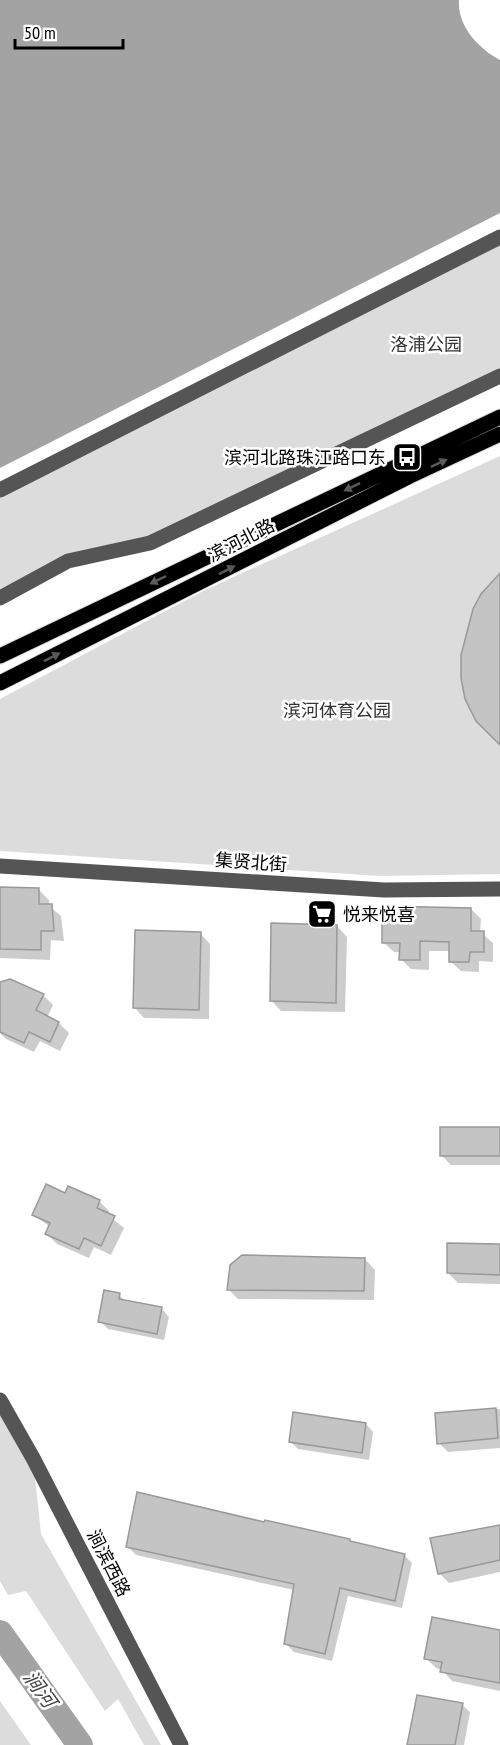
<svg xmlns="http://www.w3.org/2000/svg" width="500" height="1745" viewBox="0 0 500 1745" font-family="'PT Sans Narrow','Noto Sans SC',sans-serif">
<rect width="100%" height="100%" fill="#fff"/>
<path fill="#dcdcdc" d="M500,237V376L150,543L68,561L0,598V490Z
M500,456V874L381,876L0,851V699L205,590Z
M0,1412L33,1458L41,1534L161,1745H144L118,1699L105,1711L26,1591L8,1595L0,1581Z
M0,1701L31,1745H0Z"/>
<path fill="#a3a3a3" d="M0,0H459C457,26 479,49 500,60V213L0,468Z"/>
<path fill="#0003" d="M0,889L39,890L49,900V906L61,916L64,941L51,940L50,960L0,958Z
M471,909L481,919L480,932L493,943V962L479,961V972L461,971L450,961L451,951H429V970L411,969L401,959V952H394L383,942Z
M337,926L347,937L345,1012L281,1011L271,1000Z
M200,933L210,944L209,1019L144,1018L134,1007Z
M0,984L43,995L53,1005L47,1018L59,1023L69,1033L60,1051L40,1041L34,1052L6,1039L0,1033Z
M500,1128V1165H451L441,1155Z
M66,1195L99,1201L109,1211L108,1215L124,1228L111,1255L94,1247L89,1258L57,1244L47,1234L50,1227L34,1215Z
M500,1245V1284L458,1283L448,1273Z
M365,1259L375,1270L374,1300L238,1299L228,1289Z
M119,1295L126,1302L162,1309L169,1317L164,1340L108,1329L100,1321Z
M500,1409V1448L448,1452L439,1443L436,1415Z
M366,1424L373,1432L369,1460L298,1449L291,1442Z
M266,1524L349,1540L353,1543L404,1555L412,1563L402,1608L348,1596L332,1661L294,1652L286,1644L294,1590L136,1555L128,1547Z
M500,1526V1572L449,1583L439,1573Z
M500,1632V1691L452,1681L442,1670L436,1668L426,1658Z
M462,1705L470,1712L464,1745H410Z"/>
<g fill="none" stroke-linecap="round" stroke-linejoin="round">
<path stroke="#a3a3a3" stroke-width="26" d="M0,1633L80,1745"/>
</g>
<path fill="#c4c4c4" stroke="#999" stroke-width="1.5" d="M500,573V745L476,721L465,699L461,678V655L473,609L481,594Z
M0,887L39,888V904H52L54,931H41V950L0,949Z
M382,906L471,908V931H484V952H470L469,962H449V942L420,941V960H399L400,943H382Z
M271,923L337,925L336,1003L270,1001Z
M135,930L201,932L199,1010L133,1008Z
M10,979L44,994L36,1010L59,1022L50,1042L29,1032L24,1043L0,1032V982Z
M440,1127H500V1156H440Z
M46,1184L65,1193L68,1186L100,1200L97,1208L115,1216L101,1246L84,1238L79,1249L45,1234L50,1223L32,1215Z
M447,1243L500,1244V1275L447,1273Z
M242,1255L365,1258L364,1291L227,1290L230,1265Z
M104,1290L120,1293L119,1299L162,1307L157,1334L98,1322Z
M496,1408L498,1438L437,1444L435,1413Z
M293,1412L366,1423L362,1453L289,1442Z
M137,1492L264,1522L265,1520L350,1539V1541L405,1554L395,1601L340,1588L325,1654L284,1644L294,1584L126,1547Z
M500,1525V1560L438,1574L430,1538Z
M432,1617L500,1630V1683L440,1672L442,1662L424,1659Z
M417,1695L463,1703L455,1745H407Z"/>
<g fill="none" stroke-linecap="round" stroke-linejoin="round">
<g stroke="#dbdbdb" stroke-width="17">
<path id="major" d="M0,656L500,417
M0,683L410,476L500,434"/>
</g>
<path stroke="#555" stroke-width="15" d="M0,490L500,237
M0,598L68,561L150,543L500,376
M0,866L384,890L500,889
M0,1400L33,1458L181,1745"/>
<use href="#major" stroke="#000" stroke-width="15"/>
</g>
<defs><path id="oneway-solid" d="M-6-.8H1V-3.2L6.5 0L1 3.2V.8H-6Z" transform="scale(1.5)"/></defs>
<g fill="#595959">
<use href="#oneway-solid" transform="translate(439 463) rotate(-25)"/>
<use href="#oneway-solid" transform="translate(352 487) rotate(154)"/>
<use href="#oneway-solid" transform="translate(227 570) rotate(-27)"/>
<use href="#oneway-solid" transform="translate(158 580) rotate(154)"/>
<use href="#oneway-solid" transform="translate(52 657) rotate(-27)"/>
</g>
<defs>
<g id="bus-square" transform="scale(1.5)"><rect x="-9" y="-9" width="18" height="18" rx="4" fill="#000" stroke="#fff"/><path d="M-5-6H5V4H4V6H2V4H-2V6H-4V4H-5ZM-3.5-4V0h7V-4ZM-3.5 1.2v1.5H-2V1.2ZM2 1.2v1.5H3.5V1.2Z" fill="#fff"/></g>
<g id="supermarket-square" transform="scale(1.5)"><rect x="-9" y="-9" width="18" height="18" rx="4" fill="#000" stroke="#fff"/><path d="M-6-5.5h2.5l.6 2H6L4.5 2H-2.5L-4.4-4H-6ZM-1.5 3.2a1.3 1.3 0 1 0 .1 0ZM3 3.2a1.3 1.3 0 1 0 .1 0Z" fill="#fff"/></g>
</defs>
<g fill-rule="evenodd">
<use href="#bus-square" x="407" y="457"/>
<use href="#supermarket-square" x="322" y="914"/>
</g>
<g text-anchor="middle" dominant-baseline="central" stroke-width="5" stroke-linejoin="round" paint-order="stroke">
<g font-size="18" fill="#333" stroke="#fff">
<text x="426" y="344">洛浦公园</text>
<text x="337" y="710">滨河体育公园</text>
</g>
<g font-size="18" fill="#000" stroke="#fff" text-anchor="end">
<text x="386" y="457">滨河北路珠江路口东</text>
<text x="343" y="914" text-anchor="start">悦来悦喜</text>
</g>
<g font-size="18" fill="#000" stroke="#fff">
<text transform="translate(241 540) rotate(-27)">滨河北路</text>
<text transform="translate(251 862) rotate(4)">集贤北街</text>
<text transform="translate(109 1563) rotate(63)">涧滨西路</text>
</g>
<g font-size="20" font-style="italic" fill="#444" stroke="#fff">
<text transform="translate(40 1689) rotate(54)">涧河</text>
</g>
</g>
<path d="M15 39v9h108v-9" fill="none" stroke="#000000" stroke-width="3"/>
<text x="24" y="39" font-size="18" fill="#000000" stroke="#ffffff" stroke-width="4.5" paint-order="stroke">50 m</text>
</svg>
